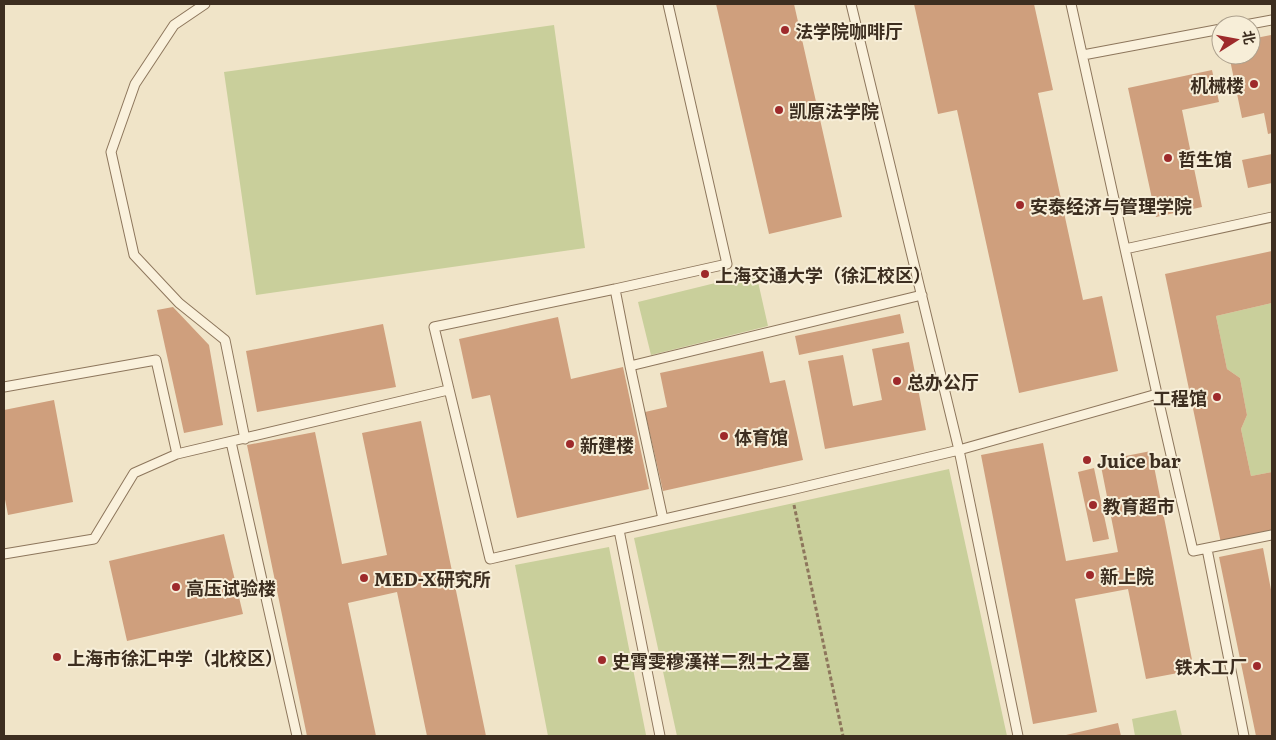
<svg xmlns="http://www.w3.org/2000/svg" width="1276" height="740" viewBox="0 0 1276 740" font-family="Literata,'Noto Sans SC',serif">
<rect width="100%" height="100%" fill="#f0e4c8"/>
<path fill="#c9cf9b" d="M554,25L585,248L256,295L224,72Z
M756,273L768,326L651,355L638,302Z
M1272,303V472L1251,476L1241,429L1247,415L1240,378L1227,369L1216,316Z
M949,469L1007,736H677L634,538Z
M609,547L646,735L639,736H548L515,565Z
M1176,710L1182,736H1135L1132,719Z"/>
<path fill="#cf9f7d" d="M716,4H794L842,217L769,234Z
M914,4H1034L1053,90L1038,93L1083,300L1102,296L1118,371L1019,393L957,110L938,114Z
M1271,35L1272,43V133L1268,134L1264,113L1242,118L1229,55H1251V39Z
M1212,70L1219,102L1182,110L1202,207L1156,217L1128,88Z
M1272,154V183L1248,188L1242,160Z
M1272,251V303L1216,316L1227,369L1240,378L1247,415L1241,429L1251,476L1272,472V532L1221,543L1165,274Z
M173,307L209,345L223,425L184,433L157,310Z
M900,314L904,333L799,355L795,336Z
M558,317L571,379L623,367L649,489L517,518L490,395L472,399L459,339Z
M383,324L396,387L257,412L246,351Z
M909,342L926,430L825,449L808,361L843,355L853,406L882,400L872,349Z
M763,351L770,383L785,380L803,460L663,491L645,412L667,407L660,373Z
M54,400L73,502L8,515L4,494V410Z
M421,421L486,736H427L397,592L348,603L376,736H307L247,445L315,432L342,564L387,555L362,433Z
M1043,443L1066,561L1118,552L1100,461L1151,451L1194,670L1146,679L1128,589L1075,599L1097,712L1033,724L981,455Z
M1094,468L1109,539L1093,542L1078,472Z
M224,534L243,614L127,641L109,561Z
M1263,548L1272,595V736H1256L1219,557Z
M1118,723L1121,736H1066V735Z"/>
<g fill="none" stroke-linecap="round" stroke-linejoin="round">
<g stroke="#8d765c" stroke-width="11">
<path id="lane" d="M205,4L174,25L135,84L111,152L134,255L179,303L225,340L245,439
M668,4L727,264L615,289L630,366L922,295
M851,4L959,450L1157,394L1071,4
M1245,25L1272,20
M1083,55L1221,29
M1125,249L1272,217
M615,289L434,327L490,559L791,490L959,450L1018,736
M630,366L663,519
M4,387L156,360L177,454L448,390
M1157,394L1193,551L1272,535
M231,442L297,736
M619,530L660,736
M1207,549L1244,736
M4,554L94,539L134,473L177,454"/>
</g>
<path stroke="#8d765c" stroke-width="3" stroke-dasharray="4 2.5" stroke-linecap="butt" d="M794,505L843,736"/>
<use href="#lane" stroke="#faf1dc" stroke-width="9"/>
</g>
<g fill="#9e2a2b" stroke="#f7eed8" stroke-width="2">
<circle cx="785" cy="30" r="5"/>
<circle cx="1254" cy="84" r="5"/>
<circle cx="779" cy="110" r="5"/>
<circle cx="1168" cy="158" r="5"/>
<circle cx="1020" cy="205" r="5"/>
<circle cx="705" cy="274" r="5"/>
<circle cx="897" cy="381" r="5"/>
<circle cx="1217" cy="397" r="5"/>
<circle cx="724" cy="436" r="5"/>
<circle cx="570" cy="444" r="5"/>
<circle cx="1087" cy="460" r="5"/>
<circle cx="1093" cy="505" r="5"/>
<circle cx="1090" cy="575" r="5"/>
<circle cx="364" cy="578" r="5"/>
<circle cx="176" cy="587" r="5"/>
<circle cx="57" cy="657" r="5"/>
<circle cx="602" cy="660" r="5"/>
<circle cx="1257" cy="666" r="5"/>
</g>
<g text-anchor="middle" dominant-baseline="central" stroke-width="4" stroke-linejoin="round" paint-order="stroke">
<g font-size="18" font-weight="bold" fill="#3d2e20" stroke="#f7eed8" text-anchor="start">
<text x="795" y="30">法学院咖啡厅</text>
<text x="1244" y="84" text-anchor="end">机械楼</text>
<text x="789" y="110">凯原法学院</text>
<text x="1178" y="158">哲生馆</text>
<text x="1030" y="205">安泰经济与管理学院</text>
<text x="715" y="274">上海交通大学（徐汇校区）</text>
<text x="907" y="381">总办公厅</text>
<text x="1207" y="397" text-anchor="end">工程馆</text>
<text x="734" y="436">体育馆</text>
<text x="580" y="444">新建楼</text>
<text x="1097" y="460">Juice bar</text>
<text x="1103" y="505">教育超市</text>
<text x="1100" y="575">新上院</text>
<text x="374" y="578">MED-X研究所</text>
<text x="186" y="587">高压试验楼</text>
<text x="67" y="657">上海市徐汇中学（北校区）</text>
<text x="612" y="660">史霄雯穆漢祥二烈士之墓</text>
<text x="1247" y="666" text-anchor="end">铁木工厂</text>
</g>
</g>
<rect width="1276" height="740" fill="none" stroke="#3d2e20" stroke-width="10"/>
<g transform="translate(1236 40) rotate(79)"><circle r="24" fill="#f7eed8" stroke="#ada18e"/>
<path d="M0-4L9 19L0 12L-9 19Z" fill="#9e2a2b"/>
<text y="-8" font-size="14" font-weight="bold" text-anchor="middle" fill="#3d2e20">北</text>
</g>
</svg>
